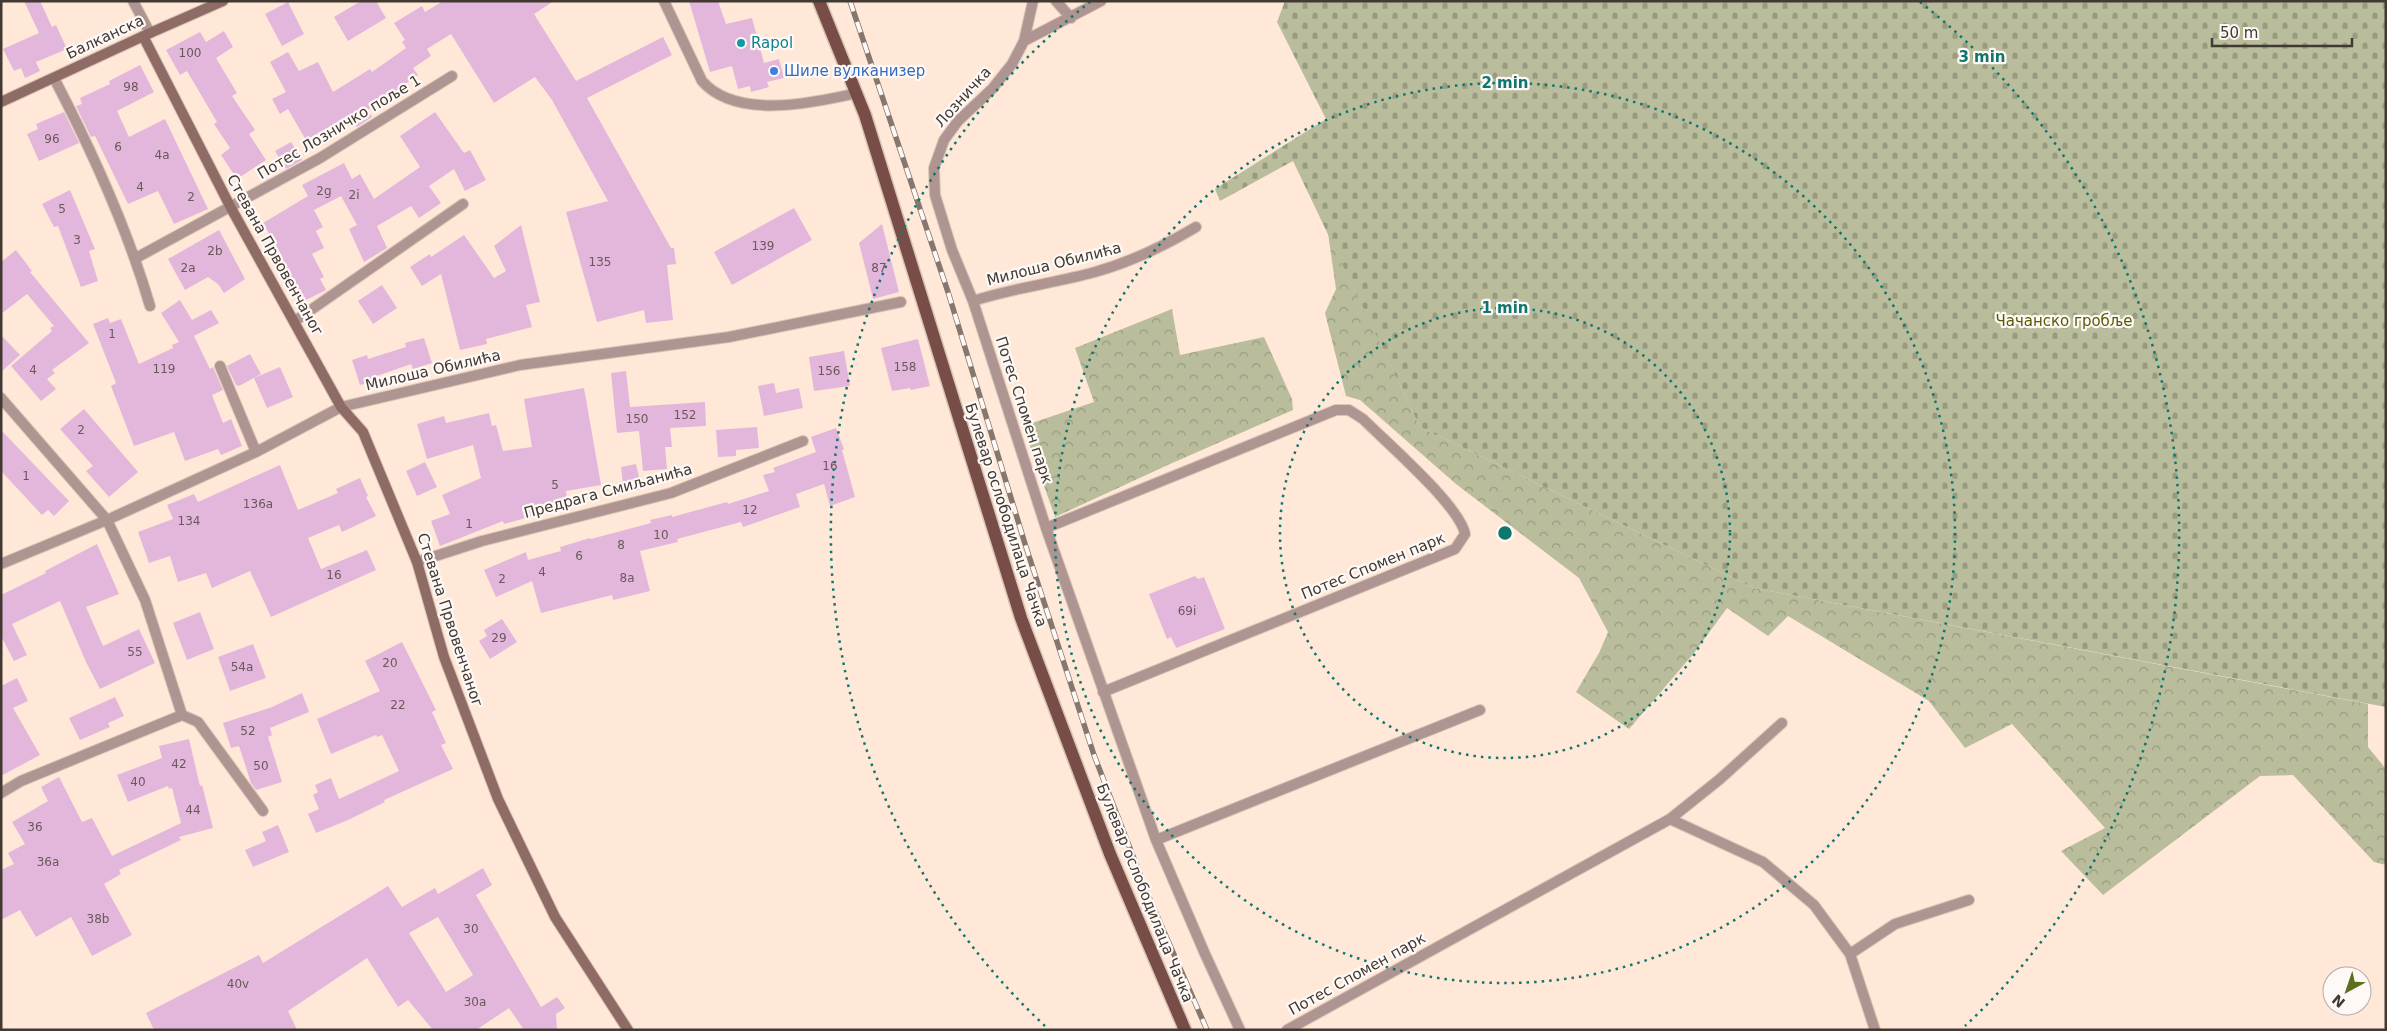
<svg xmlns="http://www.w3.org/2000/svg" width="2387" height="1031" viewBox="0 0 2387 1031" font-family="'DejaVu Sans',sans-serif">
<defs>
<pattern id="forest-crowns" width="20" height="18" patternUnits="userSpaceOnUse" patternTransform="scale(1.25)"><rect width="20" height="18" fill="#b9bd9c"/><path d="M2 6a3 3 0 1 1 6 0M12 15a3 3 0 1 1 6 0" fill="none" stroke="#989b80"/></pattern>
<pattern id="cemetery-stones" width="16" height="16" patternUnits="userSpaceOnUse" patternTransform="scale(1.25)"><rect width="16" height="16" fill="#b9bd9c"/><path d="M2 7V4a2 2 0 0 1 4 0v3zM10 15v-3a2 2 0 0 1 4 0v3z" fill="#989b80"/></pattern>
</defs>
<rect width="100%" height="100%" fill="#ffe8d7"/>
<path fill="url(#forest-crowns)" d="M1328,233L1420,427L1754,588L2368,704V747L2386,769V865L2374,862L2293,775L2260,776L2103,895L2061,851L2105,828L2012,724L1965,748L1929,701L1788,616L1768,636L1727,608L1694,653L1629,729L1576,692L1599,653L1608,632L1579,578L1456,484L1360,400L1346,396L1325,313L1336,289Z
M1172,309L1180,355L1264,337L1292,399L1293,410L1170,464L1055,517L1023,426L1094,402L1075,348Z"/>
<path fill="url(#cemetery-stones)" d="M1285,1H2386V707L1754,588L1420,427L1293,161L1220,201L1215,189L1326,119L1277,22Z"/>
<path fill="#e3b7db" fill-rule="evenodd" d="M24,1H40L52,27L56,25L67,49L36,62L40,71L25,78L21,68L14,71L3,49L39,33Z
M361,1H376L386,18L348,41L334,17Z
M443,1H554L534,14L576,81L663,37L672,55L587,98L671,248H674L676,264L667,265L673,320L646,323L644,310L597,322L566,212L608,201L552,100L535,77L494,103L451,34L427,49L431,56L413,68L418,75L368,110L372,117L357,127L350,115L306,140L288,109L280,114L272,99L286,92L270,62L288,52L299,71L318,62L333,92L370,69L372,72L406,48L402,42L405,40L394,23L422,6L425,12Z
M689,1H718L726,24L752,18L764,63L779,59L784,78L767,82L769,87L751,92L750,86L738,89L732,66L710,72Z
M288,2L304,34L282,46L265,14Z
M224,31L233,47L216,58L237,93L232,96L255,130L249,134L266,160L237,179L221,155L230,148L214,124L217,122L187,71L180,75L166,50L200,32L206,42Z
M140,65L154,92L117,111L129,137L165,119L208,209L174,224L158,191L128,204L95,136L91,137L76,106L82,104L80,98L110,84L109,81Z
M64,112L79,143L39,161L27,134L38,129L36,124Z
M435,112L464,153L470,150L486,180L465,191L454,169L429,186L441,203L419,218L411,206L377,226L387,248L364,262L349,229L357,225L341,196L314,210L323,227L316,231L324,248L312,254L324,277L320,279L326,290L302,302L284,269L286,268L282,256L263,223L308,196L302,185L344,163L352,179L360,174L374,199L420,167L400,136Z
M291,142L302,160L286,169L275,151Z
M70,190L95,249L89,251L98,281L81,287L58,226L54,227L42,204Z
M794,208L812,240L732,285L714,252Z
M882,224L899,292L873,299L859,243Z
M521,225L540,302L526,305L532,327L486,339L487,344L460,350L441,274L422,286L410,267L430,254L431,257L464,235L494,278L506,271L494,246Z
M219,230L245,279L224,293L218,284L208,277L185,290L168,259Z
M16,250L32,271L30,272L89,343L52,370L55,373L47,379L56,389L41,401L11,366L52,331L50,328L54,326L27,294L1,314V262Z
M382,285L397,308L373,324L358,301Z
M180,300L192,320L211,310L219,323L194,336L210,369L213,367L223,390L212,395L223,423L231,419L242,446L221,455L218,449L185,461L174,432L134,446L111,386L116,383L93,324L108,318L110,323L121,319L139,364L173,348L172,345L179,342L161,313Z
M1,335L20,355L1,372Z
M424,338L432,363L413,369L411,364L374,377L375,381L360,385L352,360L367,355L368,359L406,347L405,343Z
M918,339L930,386L911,390L910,388L892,391L881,348Z
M844,351L850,386L814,391L809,357Z
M250,354L261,374L239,386L236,385L227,366Z
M280,367L293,397L267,408L254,378Z
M626,371L630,407L705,402L706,426L670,428L672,447H665L667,469L643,471L639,431L617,433L611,373Z
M774,383L776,393L799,388L803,408L764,416L758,386Z
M584,388L601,485L566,491L567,499L534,506L536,515L504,524L503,521L440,546L431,521L450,514L442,495L481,478L473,445L427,459L417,424L444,416L446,423L489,413L492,426L496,425L503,451L532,447L524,399Z
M84,409L138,472L109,497L86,471L93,466L60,429Z
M757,427L759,448L736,450V456L718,457L716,430Z
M836,428L844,449L842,450L855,497L830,506L824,484L796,494L800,507L743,527L741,522L677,539L678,542L640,551L650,591L613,600L612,595L541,613L532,581L496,597L484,570L526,552L528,560L561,551L560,547L590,538L591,539L651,523L650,520L672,515V517L727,502L728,504L769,491L763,475L775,472L773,468L816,452L811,437Z
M1,430L69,501L54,516L48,510L42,515L1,471Z
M425,462L437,487L417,496L406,471Z
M636,464L642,489L624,493L621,467Z
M280,465L298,510L338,493L336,489L360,478L368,496L366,497L376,516L342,532L339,525L308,538L321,569L367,550L376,570L271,617L250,571L212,588L206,573L178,582L170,556L149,563L138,532L173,519L167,505L194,494L198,502Z
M97,544L119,594L86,607L103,646L139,629L155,663L100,689L86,662L60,601L12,624L27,655L14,661L1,636V595L46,573L45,571Z
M1195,576L1198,579L1204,577L1225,629L1176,648L1171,637L1167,639L1149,594Z
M200,612L214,649L187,660L173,623Z
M502,619L517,642L490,659L479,641L487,636L484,630Z
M402,642L436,710L432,712L446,743L441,745L453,769L384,800L385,802L348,820L316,833L308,814L319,809L313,795L318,792L315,785L331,778L339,799L399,771L382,735L377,737L376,735L331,754L317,719L380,691L365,661Z
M253,644L266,678L230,691L218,657Z
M17,678L28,701L13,708L40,755L1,776V686Z
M302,693L309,712L270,728L272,735L268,737L282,782L256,790L251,783L239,746L231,748L223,723L272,707Z
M115,697L124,716L108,723L110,727L80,740L69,718Z
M189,739L200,786L202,785L213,828L179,837L181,840L119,870L121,874L104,884L132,935L92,956L71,917L36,937L20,910L1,920V870L14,864L8,853L25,844L12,822L48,801L41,787L59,777L82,822L92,818L112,856L181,823L172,788L169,789L168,786L128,802L117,775L162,758L159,746Z
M278,825L289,852L253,867L245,850L266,841L262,832Z
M483,868L492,885L476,895L541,1007L557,997L565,1008L556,1014L557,1030H524L509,1008L476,1030H433L408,1000L398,1007L367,958L288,1011L297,1030H154L146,1013L259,955L263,963L388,886L402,907L435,888L438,894ZM438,917L473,975L446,992L409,933Z"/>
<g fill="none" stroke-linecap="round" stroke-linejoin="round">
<g stroke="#d9c5b6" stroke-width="12">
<path id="street" d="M133,1L150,33
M664,1L702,81C736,120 814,103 857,93
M1033,1L1024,41L1012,64L992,89L958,121L944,140L934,168L935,195L952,250L973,301L1046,528L1156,840L1205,954L1240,1030
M1056,1L1071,18
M1024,41L1101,1
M54,78C92,151 127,227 150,306
M136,258L320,158L452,76
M973,301C1013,288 1055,283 1095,272C1131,262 1164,246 1196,227
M295,321L463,204
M220,366L256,452
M1,398L107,520L145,600L182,715
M1046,528L1336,410H1349L1363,419C1386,442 1460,506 1465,534L1455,549L1103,692
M417,562L482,541L671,493L803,441
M1,564L107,520L256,452L341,407L520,365L729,337L901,302
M1,793L21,781L182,715L198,722L263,811
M1670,819L1720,779L1782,723
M1156,840L1480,710
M1850,954L1895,924L1969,900
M1287,1030L1670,819L1763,862L1814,905L1850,954L1875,1030"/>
</g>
<g stroke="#d9c5b6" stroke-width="12">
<path id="secondary" d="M143,36L231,208L341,407L363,432L417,562L444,657L498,799L555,917L628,1030
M1,102L150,33L223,1"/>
</g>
<g stroke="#d9c5b6" stroke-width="15">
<path id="primary" d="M819,1L865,115L1021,618L1110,854L1185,1030"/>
</g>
<use href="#street" stroke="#af9591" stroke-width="10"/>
<use href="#secondary" stroke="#8f6b66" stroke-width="10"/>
<use href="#primary" stroke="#784d48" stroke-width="12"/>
<g stroke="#85776d" stroke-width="5.5">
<path id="rail" d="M850,1L948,292L1026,547L1094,755L1148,895L1207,1030"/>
</g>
<use href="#rail" stroke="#fef9f6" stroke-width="4" stroke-dasharray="11" stroke-linecap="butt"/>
</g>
<g fill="none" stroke="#0f766e" stroke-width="2.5" stroke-dasharray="2.5 5">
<circle cx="1505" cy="533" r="225"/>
<circle cx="1505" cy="533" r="450"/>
<path d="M1045 1026A674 674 0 0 1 1090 2M1920 2A674 674 0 0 1 1965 1026"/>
</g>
<circle fill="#0f9aa8" stroke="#fef9f6" stroke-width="2" cx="741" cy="43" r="5"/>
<circle fill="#3f7fe0" stroke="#fef9f6" stroke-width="2" cx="774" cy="71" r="5"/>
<g text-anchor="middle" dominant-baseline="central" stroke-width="4.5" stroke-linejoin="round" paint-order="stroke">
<g font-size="12" fill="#6a585c">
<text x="190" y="53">100</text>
<text x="131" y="87">98</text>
<text x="52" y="139">96</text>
<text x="118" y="147">6</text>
<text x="162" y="155">4a</text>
<text x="140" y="187">4</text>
<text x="324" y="191">2g</text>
<text x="354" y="195">2i</text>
<text x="191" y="197">2</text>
<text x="62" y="209">5</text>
<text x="77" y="240">3</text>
<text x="763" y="246">139</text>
<text x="215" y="251">2b</text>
<text x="600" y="262">135</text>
<text x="188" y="268">2a</text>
<text x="879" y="268">87</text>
<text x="112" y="334">1</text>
<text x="905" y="367">158</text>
<text x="164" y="369">119</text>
<text x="33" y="370">4</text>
<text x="829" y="371">156</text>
<text x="685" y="415">152</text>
<text x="637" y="419">150</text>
<text x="81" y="430">2</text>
<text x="830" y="466">16</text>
<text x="26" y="476">1</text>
<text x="555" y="485">5</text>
<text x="258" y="504">136a</text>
<text x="750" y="510">12</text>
<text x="189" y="521">134</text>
<text x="469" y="524">1</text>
<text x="661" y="535">10</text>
<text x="621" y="545">8</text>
<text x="579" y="556">6</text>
<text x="542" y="572">4</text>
<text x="334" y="575">16</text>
<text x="627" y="578">8a</text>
<text x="502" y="579">2</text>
<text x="1187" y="611">69i</text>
<text x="499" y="638">29</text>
<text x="135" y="652">55</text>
<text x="390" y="663">20</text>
<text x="242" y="667">54a</text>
<text x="398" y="705">22</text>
<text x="248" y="731">52</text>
<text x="179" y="764">42</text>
<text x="261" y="766">50</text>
<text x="138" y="782">40</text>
<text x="193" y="810">44</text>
<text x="35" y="827">36</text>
<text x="48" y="862">36a</text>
<text x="98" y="919">38b</text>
<text x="471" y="929">30</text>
<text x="238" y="984">40v</text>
<text x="475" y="1002">30a</text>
</g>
<g font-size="15" fill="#413932" stroke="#fef9f6">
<text transform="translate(105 37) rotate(-25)">Балканска</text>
<text transform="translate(963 97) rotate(-48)">Лозничка</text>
<text transform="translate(339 127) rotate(-31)">Потес Лозничко поље 1</text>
<text transform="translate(275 255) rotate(61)">Стевана Првовенчаног</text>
<text transform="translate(1054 264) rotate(-14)">Милоша Обилића</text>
<text transform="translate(433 370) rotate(-13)">Милоша Обилића</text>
<text transform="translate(1024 410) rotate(72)">Потес Спомен парк</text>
<text transform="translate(608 491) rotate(-15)">Предрага Смиљанића</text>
<text transform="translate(1006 515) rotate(72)">Булевар ослободилаца Чачка</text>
<text transform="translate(1373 566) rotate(-22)">Потес Спомен парк</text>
<text transform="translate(450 620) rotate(72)">Стевана Првовенчаног</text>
<text transform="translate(1145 893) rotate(68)">Булевар ослободилаца Чачка</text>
<text transform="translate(1357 974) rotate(-29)">Потес Спомен парк</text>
</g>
<g font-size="15" fill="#0d838f" stroke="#fef9f6" text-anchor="start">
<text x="751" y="43">Rapol</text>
</g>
<g font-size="15" fill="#366cbe" stroke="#fef9f6" text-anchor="start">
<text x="784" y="71">Шиле вулканизер</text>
</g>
<g font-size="15" fill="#585b01" stroke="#fef9f6">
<text x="2064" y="321">Чачанско гробље</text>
</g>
</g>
<circle cx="1505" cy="533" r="8" fill="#0f766e" stroke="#fef9f6" stroke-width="2.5"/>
<g font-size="15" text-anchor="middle" font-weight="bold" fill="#0f766e" stroke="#fef9f6" stroke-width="4.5" stroke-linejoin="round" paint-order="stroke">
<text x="1982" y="62">3 min</text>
<text x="1505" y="88">2 min</text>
<text x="1505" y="313">1 min</text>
</g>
<rect width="2387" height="1031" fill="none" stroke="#413932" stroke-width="5"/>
<g transform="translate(2347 991) rotate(220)"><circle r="24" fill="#fef9f6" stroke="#b2aca8"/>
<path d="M0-4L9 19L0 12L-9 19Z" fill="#5e6f1b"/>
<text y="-8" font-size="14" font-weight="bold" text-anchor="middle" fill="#413932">N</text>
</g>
<path d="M2212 38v8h140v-8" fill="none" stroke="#413932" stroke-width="2.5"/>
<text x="2220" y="38" font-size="15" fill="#413932" stroke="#fef9f6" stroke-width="4" paint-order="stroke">50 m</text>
</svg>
